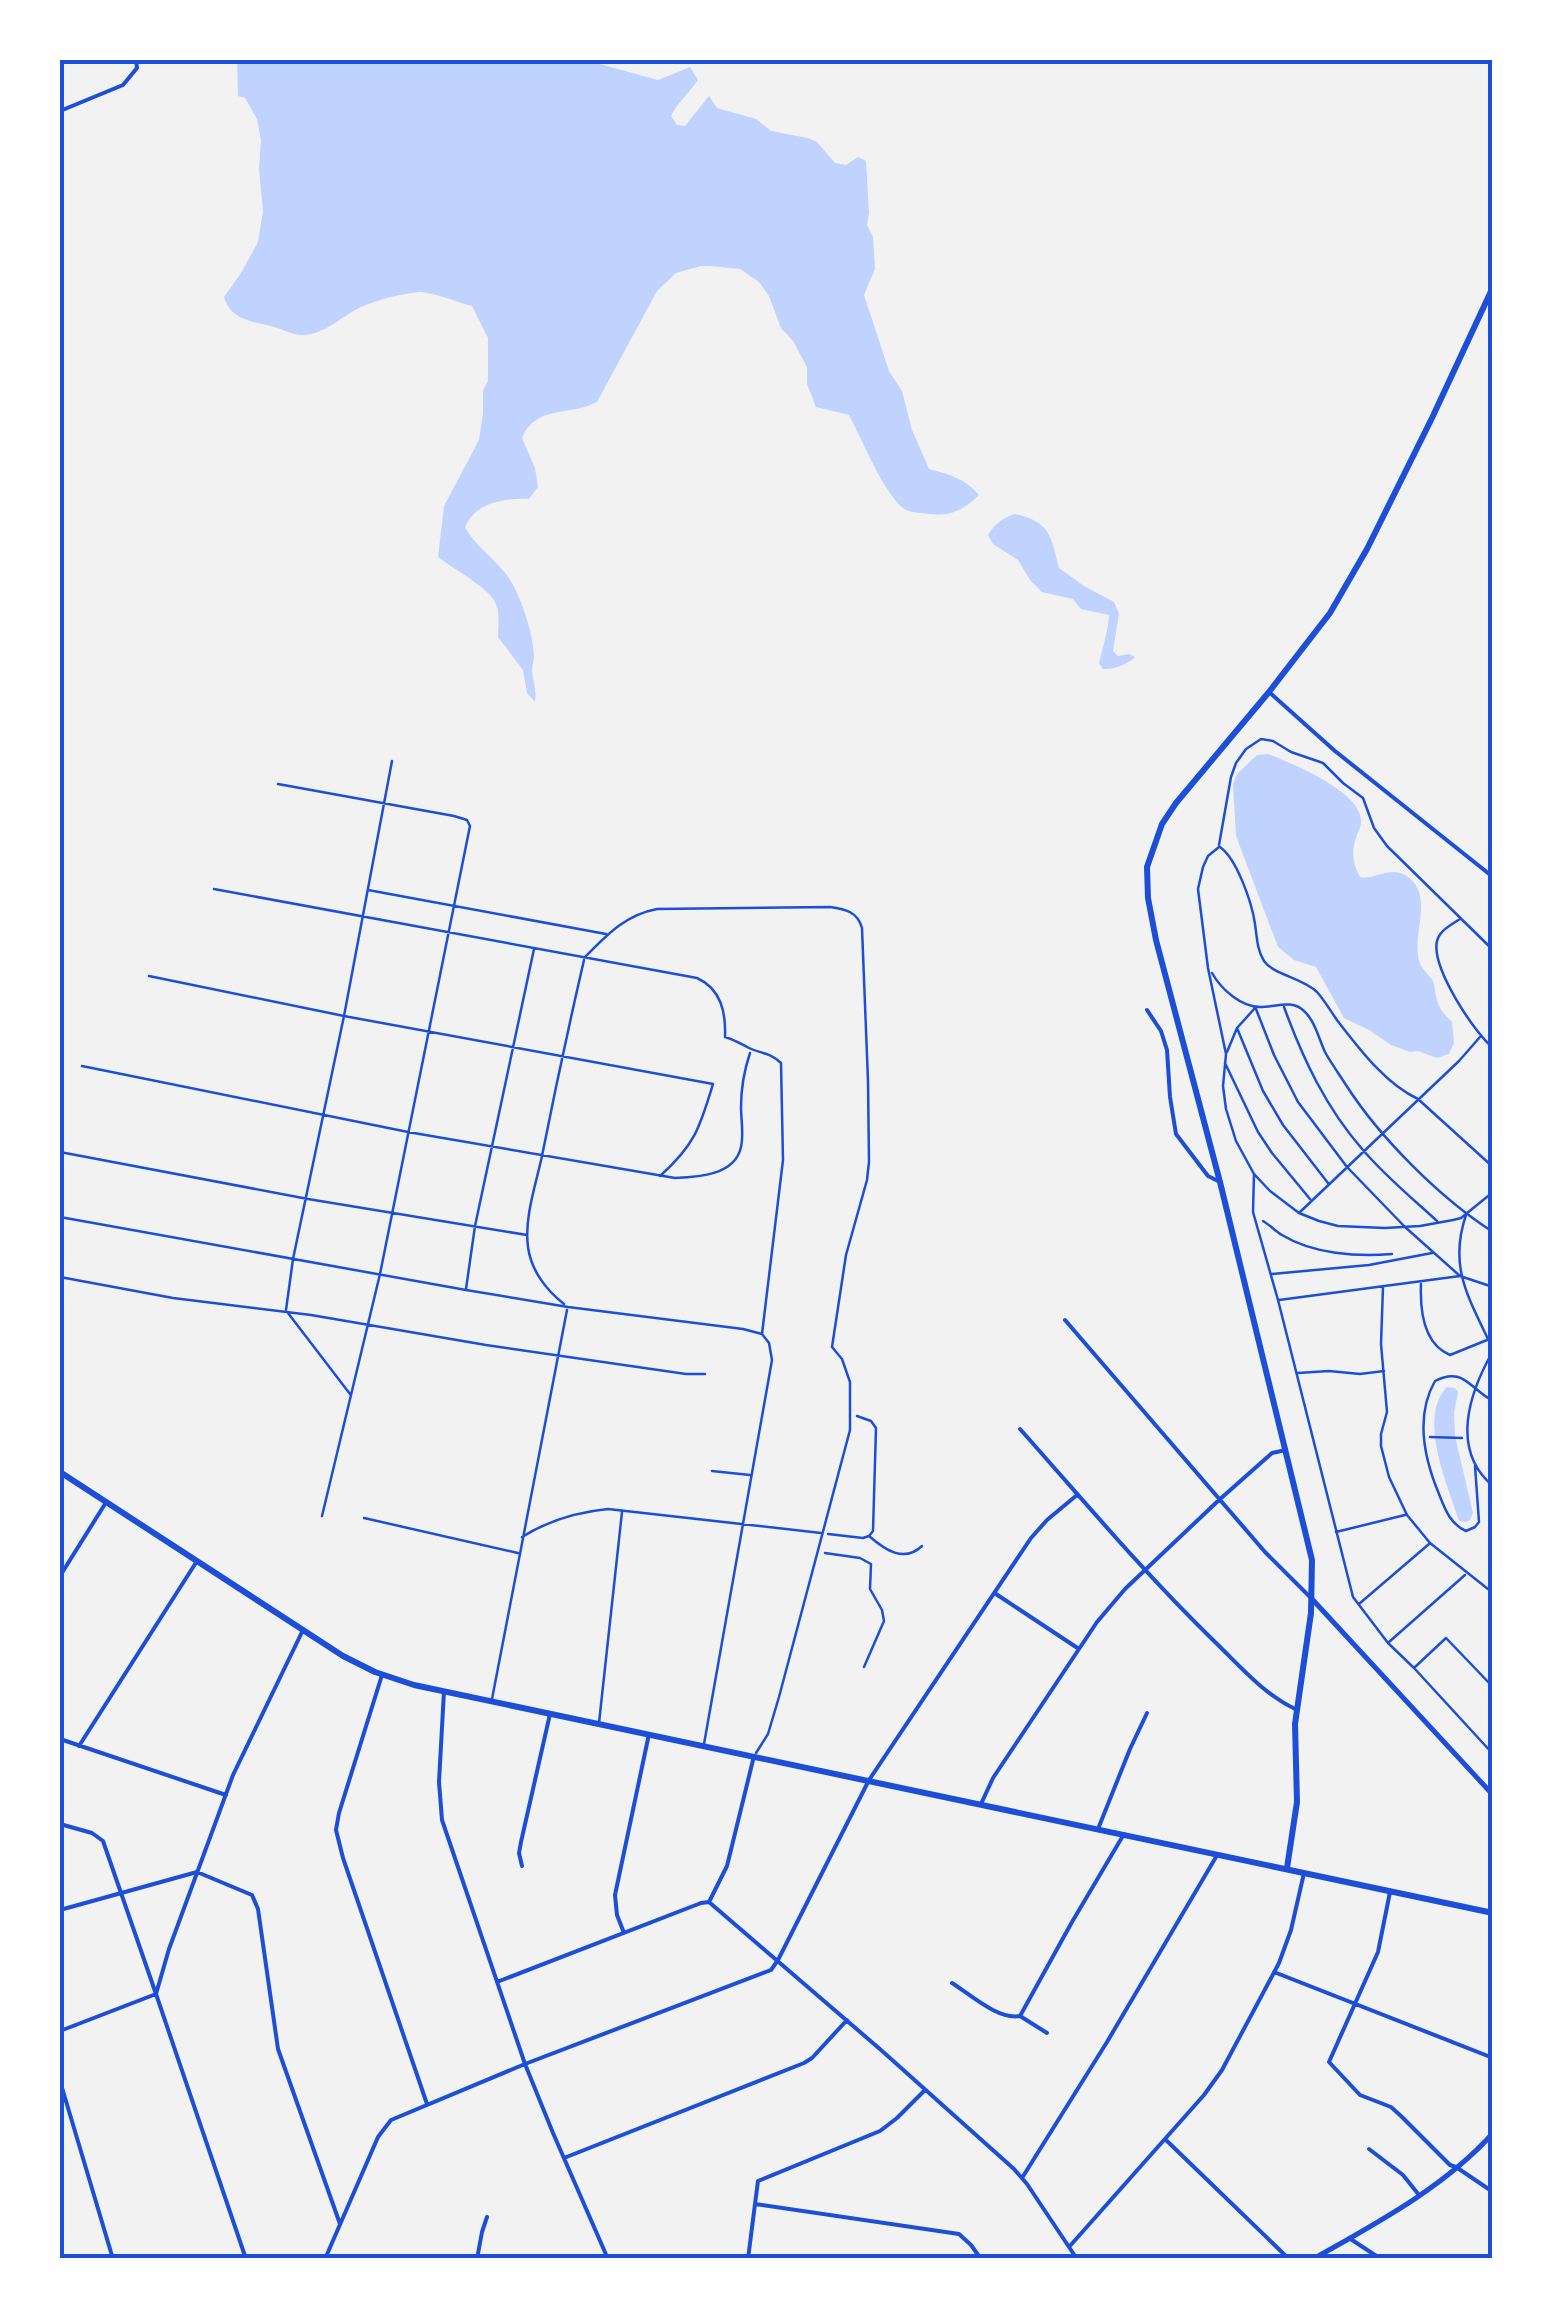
<svg xmlns="http://www.w3.org/2000/svg" width="1553" height="2319" viewBox="0 0 1553 2319" font-family="'PT Sans',sans-serif">
<rect width="100%" height="100%" fill="#f2f2f2"/>
<path fill="#bfd3fe" d="M237,60H585L658,80L690,67L698,80C689,93 678,102 671,116L677,125L685,126L709,96L717,108L756,119L771,131L808,138L817,142L835,163L846,165L858,157L866,161L869,213L867,225L873,237L875,269L864,295L889,371L902,391L912,430L929,469C949,474 966,479 979,495C965,509 950,517 930,514C923,513 912,513 906,510C886,499 861,437 849,415L816,407L807,384V367L793,341L781,328L769,296L759,282L740,269L710,266H701L676,273L657,291L597,402C571,416 535,405 522,438L535,468L538,487L529,499C504,498 476,502 465,527C475,546 493,557 506,574C520,592 533,633 534,655C534,659 532,667 532,671C533,682 537,690 535,702L527,693L523,670L498,637C498,627 500,614 496,604C491,589 452,568 438,557L444,506L479,440L483,413V390L488,381V338L472,306C457,302 433,292 419,292C400,294 376,300 359,308C341,317 325,334 303,335C294,336 283,329 274,327C253,321 231,321 224,297L241,273L258,242L263,211L259,168L261,141L257,119L245,98L238,96Z
M1015,514C1051,522 1051,537 1059,568L1084,586L1114,602L1119,614L1113,651L1118,656L1129,654L1135,657C1128,664 1113,670 1103,669L1099,663C1103,647 1108,631 1109,615L1081,609L1073,599L1042,592L1030,580L1018,560L993,544L988,535C994,525 1003,517 1015,514Z
M1268,754C1291,763 1364,792 1361,823C1361,828 1357,833 1356,838C1351,851 1353,865 1360,877C1374,880 1390,866 1405,875C1434,892 1414,930 1418,955C1419,968 1427,972 1433,981C1435,986 1435,992 1436,996C1438,1008 1444,1014 1452,1022L1454,1043L1449,1054L1437,1058L1418,1051L1410,1052L1391,1045L1369,1030L1344,1018L1316,967L1294,960L1278,947L1236,836L1233,784L1237,774L1257,755Z
M1447,1387L1455,1388L1458,1392L1454,1413L1455,1436L1473,1513L1470,1520L1466,1522L1459,1521L1457,1515C1446,1482 1418,1416 1447,1387Z"/>
<g fill="none" stroke-linecap="round" stroke-linejoin="round">
<path stroke="#1d4ed8" stroke-width="2.5" d="M1263,1221C1270,1225 1275,1231 1282,1235C1313,1254 1357,1257 1392,1254
M857,1416L871,1421L876,1428L873,1531L869,1536
M1430,1437L1462,1438
M828,1534L863,1538L869,1536C885,1550 904,1563 922,1546
M825,1553L860,1558L871,1564L870,1589L882,1610L884,1621L864,1667"/>
<path stroke="#1d4ed8" stroke-width="2.5" d="M278,784L454,816L467,820L470,826L380,1274L322,1516
M1219,845L1231,777L1236,763L1246,749L1261,739L1273,741L1291,752L1323,763L1343,783L1363,798L1374,828L1387,846L1493,950
M1219,847L1208,856L1203,867L1198,889L1208,968L1226,1054L1223,1086L1226,1109L1236,1141L1254,1174L1270,1191L1299,1213L1319,1221L1338,1226L1385,1228L1420,1226L1453,1220L1461,1218L1493,1192
M1220,847C1237,859 1252,903 1255,924C1257,937 1257,950 1264,961C1274,975 1303,978 1317,992C1326,1002 1332,1014 1340,1024C1361,1051 1387,1085 1418,1099L1493,1167
M214,889L697,978C721,989 726,1012 725,1037C735,1040 741,1044 749,1048C761,1054 770,1052 781,1063L783,1160L762,1334L769,1343L772,1360L704,1744
M368,890L606,934
M1460,919C1451,925 1440,930 1437,941C1431,967 1473,1031 1493,1048
M585,957C607,935 625,915 657,909L830,907C845,909 858,912 862,928L868,1081L869,1162L867,1180L846,1255L832,1347L842,1359L850,1382V1430L779,1697L768,1734L756,1753
M1212,973C1221,989 1241,1007 1260,1007C1276,1007 1292,999 1304,1011C1315,1021 1319,1039 1325,1052C1331,1063 1339,1074 1346,1085C1380,1138 1440,1198 1493,1232
M149,976L344,1016L713,1084C700,1127 695,1145 660,1176
M1284,1007C1303,1059 1326,1108 1363,1150C1385,1176 1412,1198 1437,1221
M1256,1009L1274,1055L1298,1102L1347,1167L1405,1227L1460,1276L1493,1287
M1237,1028L1263,1091L1283,1125L1328,1183
M1227,1052L1237,1028L1255,1008
M1225,1063L1258,1132L1272,1153L1310,1199
M82,1066L408,1132L675,1178C699,1177 735,1175 741,1147C744,1134 741,1120 741,1107C741,1088 744,1071 750,1053
M60,1152L308,1199L527,1235
M1254,1174L1253,1212L1278,1300L1353,1597L1388,1643L1414,1668L1493,1754
M1300,1212L1459,1061L1480,1037
M1466,1215C1449,1265 1467,1295 1488,1339L1493,1344
M60,1217L466,1290L568,1307L743,1329L762,1334
M1272,1274L1369,1265L1432,1253
M60,1277L173,1298L311,1315L486,1345L686,1374H705
M1421,1284C1420,1309 1423,1344 1450,1355L1487,1340
M1383,1287L1381,1344L1387,1412L1381,1434V1446L1389,1477L1407,1515L1430,1543L1493,1593
M466,1289L475,1226L534,949
M1279,1300L1460,1276
M564,1304C546,1290 531,1270 528,1247C524,1218 536,1184 542,1156C555,1090 569,1025 584,960
M286,1310L293,1259L344,1016L392,761
M288,1313L350,1394
M1493,1351C1469,1393 1450,1450 1493,1486
M1298,1373L1329,1371L1360,1374L1384,1371
M1475,1466L1479,1522L1475,1527L1466,1531C1450,1524 1445,1509 1439,1494C1424,1458 1415,1416 1435,1381C1463,1366 1470,1389 1493,1401
M712,1471L750,1475
M364,1518L518,1553
M1336,1532L1405,1515
M522,1537C549,1520 577,1512 608,1509L821,1533
M1359,1604L1429,1544
M1389,1642L1465,1575
M1415,1667L1446,1638L1493,1687
M492,1699L567,1310
M599,1723L622,1512"/>
<path stroke="#1d4ed8" stroke-width="4" d="M60,111L123,85L137,68L136,60
M1269,692L1335,751L1493,877
M1147,1010L1161,1031L1167,1050L1170,1097L1176,1134L1208,1176L1220,1182
M1065,1320L1265,1552L1311,1598
M1020,1429C1084,1501 1145,1574 1214,1641C1241,1667 1263,1694 1297,1710
M60,1576L105,1504
M996,1594L1079,1649
M382,1675L339,1813L336,1830L343,1858L427,2104
M444,1691L439,1782L442,1820L525,2064L553,2133L608,2259
M60,1739L226,1795
M79,1746L197,1561
M981,1804L993,1778L1097,1622L1125,1589L1219,1500L1272,1453L1286,1450
M60,1824L92,1833L103,1841L156,1994L60,2031
M1098,1829L1130,1749L1147,1713
M522,1866L519,1853L521,1842L550,1714
M1390,1892L1378,1952L1329,2062L1360,2095L1391,2107L1401,2116L1450,2165L1456,2167L1493,2192
M709,1902L881,2050L1014,2169L1027,2184L1077,2259
M60,1910L197,1872L252,1895L258,1909L278,2049L340,2224
M624,1933L617,1915L615,1895L649,1734
M1274,1972L1493,2058
M497,1982L701,1903L709,1902L727,1866L754,1756
M952,1983C971,1995 998,2020 1020,2016L1047,2033
M1020,2016L1072,1922L1124,1834
M60,2081L113,2259
M1167,2141L1289,2259
M1369,2149L1403,2175L1419,2195
M564,2158L804,2063L812,2058L847,2020
M1022,2178L1107,2042L1216,1857
M755,2204L758,2181L880,2131L897,2118L925,2090
M1349,2238L1381,2259
M1069,2247L1204,2095L1222,2070L1279,1963L1291,1930L1304,1873
M246,2259L156,1994L169,1949L233,1775L302,1632
M325,2259L378,2137L391,2120L525,2064L771,1970L778,1960L869,1780L1031,1538L1047,1520L1077,1495
M477,2259L482,2232L487,2217
M748,2259L755,2204L959,2234L971,2245L981,2259"/>
<path stroke="#1d4ed8" stroke-width="5" d="M1312,1599L1493,1795
M1313,2259C1375,2224 1445,2187 1493,2133"/>
<path stroke="#1d4ed8" stroke-width="6" d="M1287,1868L1297,1802L1295,1724L1311,1613L1312,1560L1220,1182L1156,940L1148,898L1147,867L1162,824L1176,803L1269,692L1330,613L1367,549L1432,418L1493,287"/>
<path stroke="#1d4ed8" stroke-width="6" d="M60,1472L343,1656L375,1672L414,1685L1493,1913"/>
</g>
<rect width="1553" height="2319" fill="none" stroke="#ffffff" stroke-width="125"/>
<rect x="62" y="62" width="1428" height="2194" fill="none" stroke="#1d4ed8" stroke-width="4"/>
</svg>
